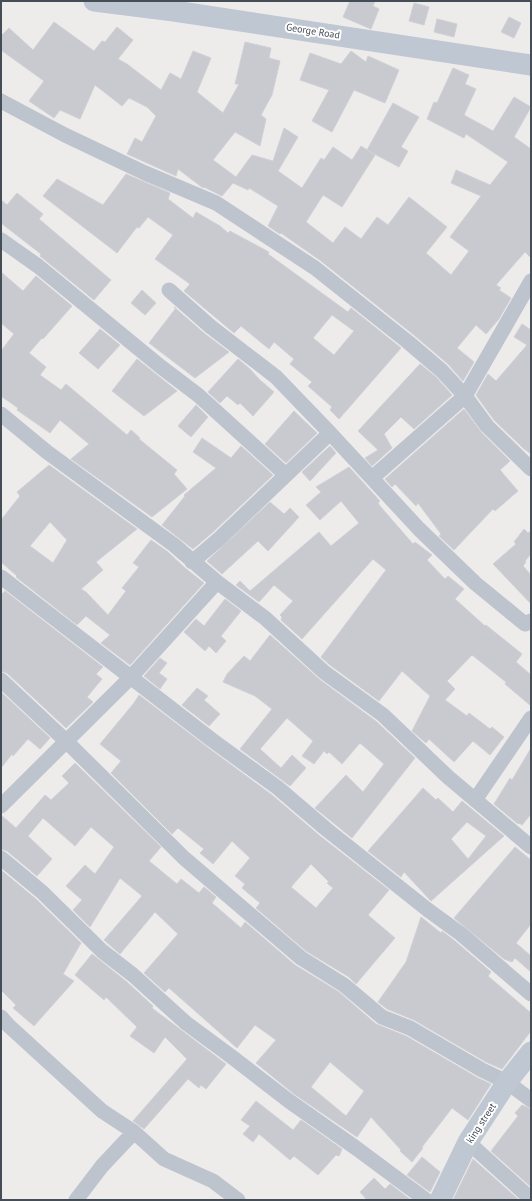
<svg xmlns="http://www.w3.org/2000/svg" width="532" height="1201" viewBox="0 0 532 1201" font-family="'PT Sans',sans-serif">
<rect width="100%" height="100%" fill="#eeebeb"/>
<path fill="#c8cad0" stroke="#d0d1d7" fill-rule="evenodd" d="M350,1H375L373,6L379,9L371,29L343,17Z
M414,3L429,7L424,25L409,21Z
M509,17L521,23L514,38L501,32Z
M437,19L457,24L454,37L434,32Z
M54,22L94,51L102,41L105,42L117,27L133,40L118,59L127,64L161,90L170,73L181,79L193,51L211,58L197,92L223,113L239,84H235L245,42L271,48L269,58L280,61L272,95L261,115L266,119L260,146L235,132L213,160L236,177L252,155L273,161L284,128L298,137L278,171L302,188L321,158L324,160L333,147L352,160L361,146L375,155L342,207L323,195L306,222L333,243L345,227L361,239L377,217L388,225L409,197L447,227L426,253L451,275L469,251L450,237L481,196L451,183L456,170L490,185L508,162L466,134L464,138L427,119L434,102L437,103L453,68L469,75L465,84L476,89L464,115L493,131L514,97L531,107L514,137L531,149V258L525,252L496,285L501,288L499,290L511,298L499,319L486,334L476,325L457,348L474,362L463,381L448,364L414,335L321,261L281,233L280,234L268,226L278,206L249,188L248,190L233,183L222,196L204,187L203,188L178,169L176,176L127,154L135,138L142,142L156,116L147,107L129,98L122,106L95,85L80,119L60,110L54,118L29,101L44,81L1,50V36L9,28L33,50Z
M351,51L366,62L368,56L399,70L385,103L354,90L332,132L312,121L329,90L300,80L310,53L341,64Z
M393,103L419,117L401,147L408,151L399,167L367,150Z
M126,174L170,193L168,199L193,218L196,212L220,226L228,233L230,231L269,252L268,254L348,312L351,308L401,348L339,419L330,410L332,407L308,386L312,382L290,364L294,359L274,342L269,349L241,326L234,333L184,291L190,284L155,259L173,235L148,217L139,228L137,227L117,253L43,196L57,179L103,205ZM332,315L354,331L334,355L313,338Z
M17,193L43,214L39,219L111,280L94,300L40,256L41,254L1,223V200L7,205Z
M1,272L23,291L36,276L72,306L43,339L42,338L29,353L46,367L40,375L61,390L66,384L127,435L131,430L140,438L139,439L177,470L174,474L187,489L152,517L71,459L89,444L60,420L50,433L17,410L18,408L1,396V351L14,334L1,323Z
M142,290L156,303L145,315L131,303Z
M174,307L205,334L229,352L195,378L149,343L176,308Z
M522,324L531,330V454L523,448L494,420L476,395L488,374L496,381L527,345L514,337Z
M100,329L120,345L98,369L79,353Z
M137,359L177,391L144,416L112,391Z
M238,359L250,369L260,380L274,392L253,416L240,403L238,405L227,396L220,403L208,392Z
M420,364L436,377L452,395L414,429L401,417L384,434L392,448L372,466L365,458L378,450L358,431Z
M196,405L208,417L191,437L178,426Z
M464,409L481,432L510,461L500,470L518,491L495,511L493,509L454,550L439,536L441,534L418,503L416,506L395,484L392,487L385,479Z
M294,411L317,433L286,463L265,444Z
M202,438L231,458L241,446L273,475L213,532L193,549L162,525L185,496L184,495L216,468L193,452Z
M330,446L336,453L310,481L302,472Z
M49,465L137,529L96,562L103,570L81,589L86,592L108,615L126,591L122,588L139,567L133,563L151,540L168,552L185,568L204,583L130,665L101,643L110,635L86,616L77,625L16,577L17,576L1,562V520L20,496L17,492ZM50,522L67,540L53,563L30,546Z
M349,467L380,501L378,503L380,506L413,544L415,542L432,555L427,560L445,579L448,576L464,589L455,599L485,626L486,625L522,654L516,662L531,675V706L505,684L506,682L472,655L447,681L455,689L445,700L467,716L469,713L490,729L492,727L504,737L490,755L473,741L454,762L429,739L426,743L412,731L430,696L402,671L379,701L330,665L321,657L386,570L373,559L302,639L281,620L282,617L280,615L293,601L274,585L259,602L236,585L240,581L250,591L319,532L331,546L359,523L341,501L320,520L306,505L321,492L316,487Z
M270,502L284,514L290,508L299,517L268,551L258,541L222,574L207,561Z
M524,529L528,533L531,531V556L530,555L525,561L526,562L523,566L531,575V604L493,564L516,544L514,542Z
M5,591L103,667L96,674L102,679L87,697L93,702L66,728L7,673L1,671V595Z
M225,599L241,611L221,636L226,641L216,653L209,646L205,651L184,632L196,619L204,626Z
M270,635L319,679L377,722L415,758L352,838L315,808L346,775L363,792L384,764L360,743L342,764L329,752L327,754L324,751L314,764L302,756L313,741L287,718L260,749L281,768L292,755L306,768L290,786L240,749L272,709L255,696L223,682L227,674L244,656L250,661Z
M160,658L167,663L159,673L167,679L160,689L144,676Z
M197,688L208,696L204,700L220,714L209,726L182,705Z
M1,692L50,738L40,749L28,739L13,756L12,754L1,768Z
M139,695L207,747L272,795L320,836L389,890L368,915L395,938L356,984L349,977L306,951L256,908L260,903L242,888L245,884L235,876L250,858L232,841L213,864L200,853L204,849L178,828L172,834L111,773L121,761L100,744L134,703ZM311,864L329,882L327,883L333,888L316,908L291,887Z
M531,748V814L522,825L519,823L518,824L494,804L510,778L512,780Z
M75,763L161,847L149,861L177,884L181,879L199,893L204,887L216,897L212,903L241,928L245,922L295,965L339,992L376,1024L406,1036L478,1078L491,1084L468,1120L452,1108L422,1147L423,1148L412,1162L400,1151L401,1150L371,1117L357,1137L294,1094L256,1063L276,1040L255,1025L237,1048L169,988L165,992L144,973L178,934L155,912L120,954L104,940L142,896L120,878L90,927L73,910L82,900L66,886L85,865L95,874L114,847L91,827L75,846L43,818L28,836L52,859L37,876L7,851L1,849V815L16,828L45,795L51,800L69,783L62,776ZM330,1062L364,1091L346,1116L311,1087Z
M423,788L436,800L438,798L453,812L462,801L504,836L431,901L404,872L401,877L368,851ZM467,822L486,836L468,859L451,839Z
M515,847L531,860V924L516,943L531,956V972L515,958L512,962L504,959L454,918Z
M1,870L36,899L81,943L63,974L74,981L34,1026L13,1008L16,1005L1,990Z
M421,917L441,933L442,931L455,941L491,972L488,976L531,1013V1031L502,1069L486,1062L414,1020L387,1009L378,1002L406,962Z
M92,954L127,982L153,1006L152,1008L226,1064L206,1089L201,1085L199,1088L188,1079L144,1129L133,1121L187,1059L165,1037L154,1053L130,1036L137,1027L106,997L104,1000L75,975Z
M256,1101L293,1130L301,1120L342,1149L339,1156L336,1155L318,1175L294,1156L290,1160L259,1134L253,1142L243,1134L250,1126L241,1120Z
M522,1105L531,1109V1187L491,1151L518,1116L515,1113Z
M422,1157L440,1172L430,1192L407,1175Z
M473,1159L519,1200H453Z
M374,1178L385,1189L390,1184L411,1200H367L360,1192Z"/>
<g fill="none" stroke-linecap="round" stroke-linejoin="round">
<path stroke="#bdc4cd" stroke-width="15" d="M1,101L65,135L145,173L216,203L315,268L408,342L442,371L465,396L487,426L531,469
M1,240L38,266L161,367L198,395L286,475
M169,290L211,327L276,377L330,433
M1,414L47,452L174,545L217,582L265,618L324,672L383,715L448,777L531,847
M372,478L465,396L531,281
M192,562L219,539L330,433L419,529L475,583L525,624L531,621
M1,577L212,740L278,788L326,829L428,910L461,934L531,994
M1,680L66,741L184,858L301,958L344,985L382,1017L410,1028L482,1070L507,1082L531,1100
M475,800L531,718
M1,806L131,677L217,582
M1,858L42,892L102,951L133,975L186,1023L232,1057L289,1101L356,1148L426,1200
M1,1017L8,1025L102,1111L134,1132L164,1159L213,1181L238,1200
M468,1142L531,1199
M76,1200L102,1166L134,1132"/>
<path stroke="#bfc7d3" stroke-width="21" d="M94,1L174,11L531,65
M440,1200L468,1142L507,1082L531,1052"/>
</g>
<g text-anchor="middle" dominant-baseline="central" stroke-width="4" stroke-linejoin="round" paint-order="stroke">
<g font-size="10" fill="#454d57" stroke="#fff">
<text transform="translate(313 31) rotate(9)">George Road</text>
<text transform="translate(481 1123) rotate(-57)">king street</text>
</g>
</g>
<rect width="532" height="1201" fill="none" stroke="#454d57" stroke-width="4"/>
</svg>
